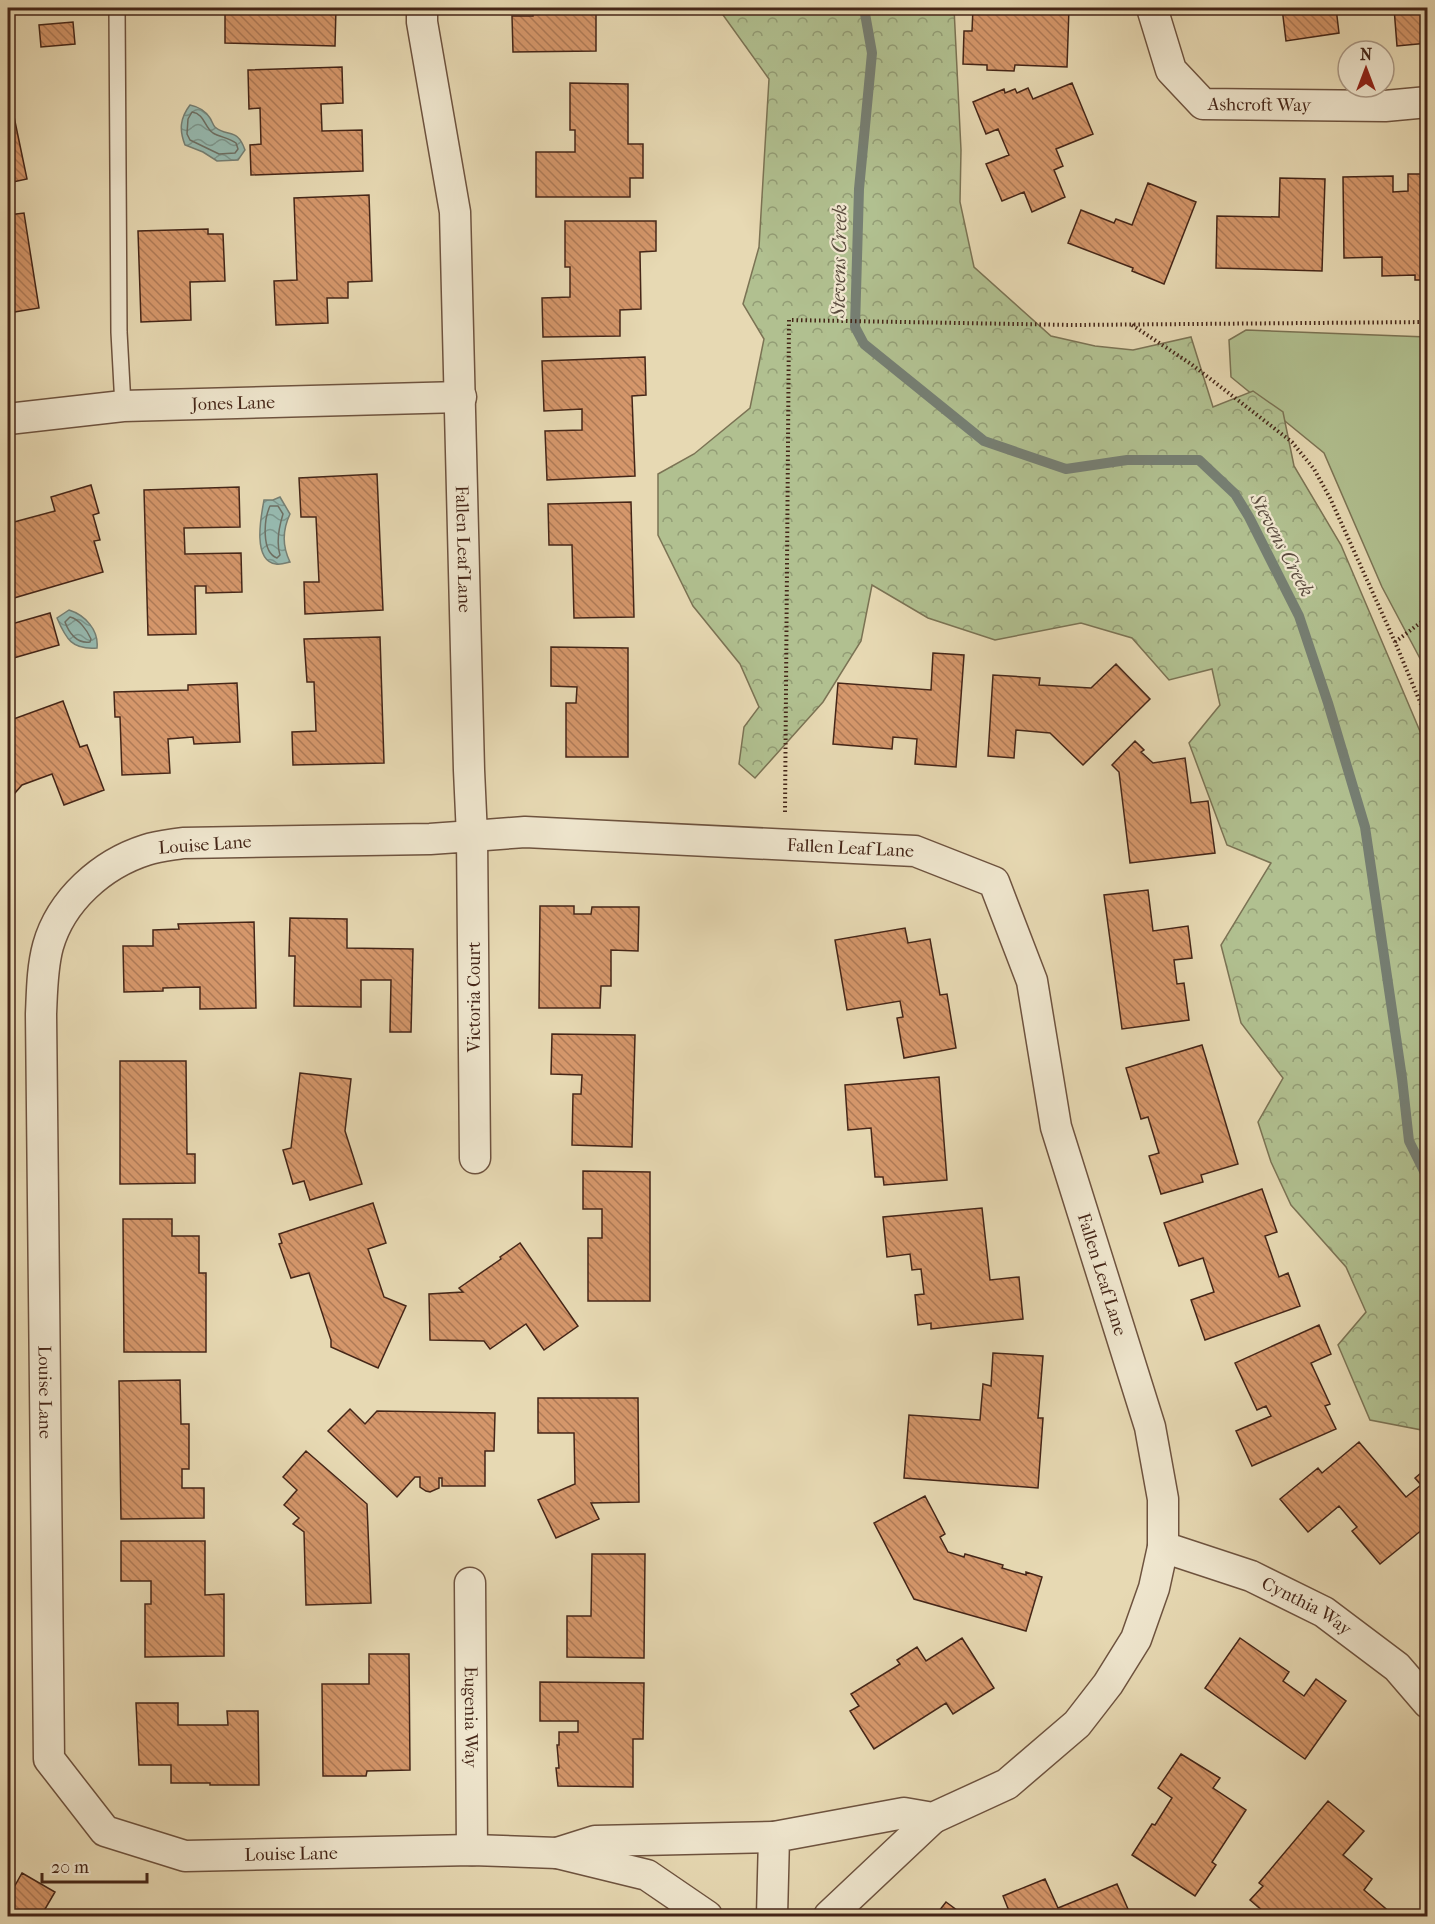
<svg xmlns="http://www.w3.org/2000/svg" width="1435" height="1924" viewBox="0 0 1435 1924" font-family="'IM FELL French Canon',serif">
<defs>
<pattern id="forest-crowns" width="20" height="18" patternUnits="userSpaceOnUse" patternTransform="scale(1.5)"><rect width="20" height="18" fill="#b1c090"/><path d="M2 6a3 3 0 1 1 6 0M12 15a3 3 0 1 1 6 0" fill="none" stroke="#929c75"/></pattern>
<pattern id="water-waves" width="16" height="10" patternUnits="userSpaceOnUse" patternTransform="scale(1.5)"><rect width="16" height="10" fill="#97bab0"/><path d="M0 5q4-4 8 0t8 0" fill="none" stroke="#7d978e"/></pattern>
<pattern id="building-back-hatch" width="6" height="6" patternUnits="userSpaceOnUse" patternTransform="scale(1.5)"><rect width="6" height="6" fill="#d5976b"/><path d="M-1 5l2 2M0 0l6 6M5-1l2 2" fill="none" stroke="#af7b57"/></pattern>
</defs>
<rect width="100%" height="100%" fill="#e7d9b3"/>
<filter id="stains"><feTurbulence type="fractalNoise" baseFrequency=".00333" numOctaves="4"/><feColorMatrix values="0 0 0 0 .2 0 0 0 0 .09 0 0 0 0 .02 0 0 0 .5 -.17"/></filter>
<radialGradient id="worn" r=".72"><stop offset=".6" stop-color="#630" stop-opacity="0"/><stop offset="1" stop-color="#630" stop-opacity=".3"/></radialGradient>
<path fill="#b1c090" stroke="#7b7354" stroke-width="1.5" d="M1246,330L1427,337V678L1424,666L1382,587L1324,453L1231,377L1229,340Z"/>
<path fill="url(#forest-crowns)" stroke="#7b7354" stroke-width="1.5" d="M718,8H954L961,150L960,202L974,267L1051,336L1095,346L1133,350L1191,337L1213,407L1253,391L1283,412L1294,466L1341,545L1422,736L1428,777L1427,1431L1370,1420L1338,1345L1366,1312L1346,1267L1291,1205L1271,1162L1258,1122L1283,1078L1241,1023L1221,945L1271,863L1227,845L1189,743L1220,705L1212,669L1169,680L1132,638L1081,623L995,640L928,618L872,585L861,641L823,702L755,778L739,764L744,727L759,707L740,664L693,606L658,535V474L694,454L750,408L764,339L743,304L759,247L769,79Z"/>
<path fill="url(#water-waves)" stroke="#767f73" stroke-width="1.5" d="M190,105C199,107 205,110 210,118C212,121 213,125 215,127C228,138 237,127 245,150L238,160L217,161L203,152L185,145C179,130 180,118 190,105Z
M280,497L290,514C282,531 282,546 290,562C286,563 280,565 276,564C252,561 261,516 264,500H273Z
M69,610C85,615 99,630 97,648C72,650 66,639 57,618Z"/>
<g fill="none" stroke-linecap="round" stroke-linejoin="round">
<path stroke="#6e7064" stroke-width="1.5" d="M192,112C205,114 204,127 213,133C220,137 229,138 236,143L238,149L235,153L219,154L190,140L187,134L188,119Z
M270,506H278L283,514C279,527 276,542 280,555L277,558C261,552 264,519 270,506Z
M70,617C79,619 87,630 91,639L90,642C77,644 69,633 65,622Z"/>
<path stroke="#767f73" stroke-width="10" d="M864,8L872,53L859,189L855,327L864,344L984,441L1066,469L1127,460H1199L1235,494L1249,517L1299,616L1328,703L1365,827L1402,1078L1409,1141L1428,1179"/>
</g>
<path fill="url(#building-back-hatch)" stroke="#452618" stroke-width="1.5" d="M225,8H336L335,46L225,43Z
M533,8H596V51L513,52L512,16H533Z
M973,8H1069L1067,67L1015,65L1014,71L987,70V65L963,64L964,31H972Z
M1282,8H1336L1339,33L1286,41Z
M1394,8H1428V43L1397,46Z
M73,22L75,44L41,47L39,25Z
M342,67L343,103L321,104L322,131L362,130L363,171L251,175L250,145L261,144L260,108L249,109L248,70Z
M570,83L628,84V144H643V178H630V197H536V152H575V130H570Z
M1072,83L1093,134L1056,149L1063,166L1054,170L1065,197L1032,212L1024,192L1002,201L986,164L1009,155L998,129L986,134L973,102L1004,89L1005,93L1015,89L1017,93L1028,88L1033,99Z
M8,88L27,179L8,183Z
M1408,174H1428V280H1415V275L1382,276V257L1344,258L1343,177L1393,176V192L1408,191Z
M1280,178L1325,179L1322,271L1216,268L1217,216L1279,217Z
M1148,183L1196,202L1164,284L1132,271L1133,268L1068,243L1081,210L1114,223L1116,219L1132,225Z
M369,195L372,281L348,282V298H327L328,323L276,325L274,281L297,280L294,198Z
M24,213L39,308L8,313V215Z
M565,221H656V251L640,252L641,309L620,310V336L543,337L542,298L570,297V267H565Z
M208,229V234H223L225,281L190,282L191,320L141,322L138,231Z
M645,357L646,395L632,396L635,476L547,480L545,431L582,430V409L544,411L542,361Z
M377,474L383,610L305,614L304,582H319L316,517H301L299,478Z
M91,485L99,513L93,515L100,540L94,541L103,572L14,598L8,575V519L13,517L14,522L55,511L51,497Z
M239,487L240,527L184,528L185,554L241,553L242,592L206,593V586H195L196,634L148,635L144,490Z
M631,502L634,617L574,618L572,545H549L548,504Z
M50,613L59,645L10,659L8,651V625Z
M380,637L384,763L293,765L292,732L316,731L314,682H307L304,639Z
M551,647L628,648V757H566V703H576L577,687L551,686Z
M933,653L964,655L956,767L915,764L917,739L893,737L892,749L833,744L838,683L931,690Z
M1116,664L1150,699L1083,765L1050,733L1016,730L1014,758L988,756L993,675L1040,678L1039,685L1091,688Z
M237,683L240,742L194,744L193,737L168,739L170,773L122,775L120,717H115L114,692L188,690V685Z
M63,701L80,747L87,745L104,790L64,805L52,774L22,785L8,801V721Z
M1135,741L1144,750L1141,752L1153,763L1185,758L1191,803L1208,801L1215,853L1130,863L1119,772L1112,765Z
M1148,890L1153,931L1188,926L1192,958L1174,960L1177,984L1184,983L1189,1020L1122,1029L1104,895Z
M540,906H574V914H591L592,907H639L638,951L611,950V986H601L600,1008H539Z
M290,918L347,919V948L413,949L411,1032H390L391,980H361V1007L294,1006L295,956H289Z
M254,922L256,1008L200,1009V987L163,988V991L124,992L123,946H153V930L179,929L178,924Z
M905,928L908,943L930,939L940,995L947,994L956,1048L904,1058L897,1018L903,1017L900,1001L847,1010L835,940Z
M552,1034L635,1035L632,1147L572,1145L573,1094H581L582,1075L551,1074Z
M1202,1045L1238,1164L1201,1175L1203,1182L1161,1194L1149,1156L1159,1153L1148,1117L1141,1119L1126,1068Z
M120,1061H186L187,1154H195V1183L120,1184Z
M300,1073L351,1079L345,1131L362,1184L310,1200L304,1181L293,1184L283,1150L291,1148Z
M939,1077L947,1180L884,1185L883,1177H875L871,1128L848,1130L845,1085Z
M583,1171L650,1172V1301H588V1238H602V1209H583Z
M1262,1189L1277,1232L1265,1236L1279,1277L1288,1273L1300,1306L1205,1340L1191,1300L1214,1292L1203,1258L1179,1266L1164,1223Z
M373,1203L386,1243L368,1249L384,1297L406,1306L378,1368L331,1347V1340L309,1273L291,1278L279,1244L282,1243L279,1234Z
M982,1208L990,1280L1019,1277L1023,1319L931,1329V1323L918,1325L915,1295L924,1294L921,1269L912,1270L910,1254L887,1257L883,1217Z
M123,1219H172V1236H199V1273H206V1352H124Z
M520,1243L578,1326L544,1350L526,1324L490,1349L484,1341L430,1340L429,1294L463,1292L459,1288L501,1259L500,1257Z
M1319,1325L1331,1354L1311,1363L1330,1404L1325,1406L1336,1429L1252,1466L1236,1431L1271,1416L1266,1406L1257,1410L1235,1363Z
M993,1353L1043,1356L1038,1418H1043L1038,1488L904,1478L909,1415L980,1420L983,1384L991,1386Z
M180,1380L181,1424H189V1469H182V1488H204V1518L121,1519L119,1381Z
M538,1398H638L639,1502L591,1503L599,1519L556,1538L538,1500L575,1484L574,1433H538Z
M350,1409L365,1424L377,1411L495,1413L494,1451H485V1486H442V1478H439V1488L430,1492L426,1491L420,1487V1477H415L397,1497L328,1431Z
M1359,1442L1406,1497L1421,1485L1415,1478L1428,1467V1525L1380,1564L1352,1531L1357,1527L1339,1506L1308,1532L1280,1499L1318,1468L1322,1473Z
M306,1451L367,1504L371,1603L306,1605L304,1532L293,1524L299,1518L284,1505L297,1490L283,1477Z
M925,1496L945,1534L940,1537L948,1552L964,1557L965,1554L1003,1565L1002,1568L1026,1575V1572L1042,1577L1026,1631L914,1599L874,1523Z
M121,1541H205V1595L224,1594V1656L145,1657V1604H151V1581H121Z
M592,1554H645L644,1658L567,1657V1616H591Z
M962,1638L994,1688L953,1714L946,1703L874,1749L850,1711L859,1706L851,1694L900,1664L897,1660L917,1647L926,1661Z
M1240,1638L1289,1672L1283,1681L1304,1696L1316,1679L1346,1701L1305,1759L1205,1688Z
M369,1654H409L410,1770L367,1771L366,1776H323L322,1684H369Z
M540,1682L644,1683L643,1739H633V1787L558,1786L556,1768H559L557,1745H559V1732H578V1721H540Z
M136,1703H178V1725H228L227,1711H258L259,1785H210V1783H171V1765H139Z
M1181,1754L1220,1778L1213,1788L1246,1810L1212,1862L1216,1865L1195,1896L1132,1855L1152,1824L1155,1825L1172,1798L1158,1788Z
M1328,1801L1364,1831L1343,1855L1372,1879L1364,1890L1392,1914L1389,1916H1261L1265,1913L1250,1900L1263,1886L1259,1883Z
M22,1873L55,1892L41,1916H8V1898Z
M1045,1879L1058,1908L1117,1884L1131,1916H1011L1003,1896Z
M946,1902L965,1916H935Z"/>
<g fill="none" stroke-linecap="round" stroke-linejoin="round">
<g stroke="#6e533f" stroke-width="18">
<path id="service" d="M117,8L119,332L123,406"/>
</g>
<g stroke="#6e533f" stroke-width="33">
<g id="minor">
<path id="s1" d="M422,8V22L455,212L469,770L472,836L525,832L915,851L994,882L1032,981L1056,1127L1150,1427L1163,1499V1547L1154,1588L1136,1639L1108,1684L1077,1724L1007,1784L933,1818L904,1813L774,1837L772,1916"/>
<path id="s2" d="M1152,8L1171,70L1203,104L1385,106L1428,102"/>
<path id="s3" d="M8,419L123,406L461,397"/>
<path id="s4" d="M475,1158L472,836L430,839L183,843C171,845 158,846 146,850C102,864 61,900 48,946C42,968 42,992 41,1014L49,1759L105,1831L185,1856L472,1850L557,1853L647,1875L707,1916"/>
<path id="s5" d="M1163,1547L1251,1576L1324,1612L1397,1667L1428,1703"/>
<path id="s6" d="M470,1583L472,1850"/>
<path d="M557,1853L595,1841L774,1837"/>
<path d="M829,1916L933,1818"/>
</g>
</g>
<path stroke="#452618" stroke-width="4" stroke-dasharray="1.5 3" stroke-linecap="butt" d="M1132,325L1191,364L1292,442L1314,469L1330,498L1395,642L1428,721
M1395,642L1428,617
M785,812L789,320L1073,325L1428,322"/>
<use href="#service" stroke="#efe6ce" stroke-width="15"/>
<use href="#minor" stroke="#efe6ce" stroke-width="30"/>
</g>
<g text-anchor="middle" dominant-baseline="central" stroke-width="4.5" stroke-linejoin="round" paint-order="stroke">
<g font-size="18" fill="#452618" stroke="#efe6ce">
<text stroke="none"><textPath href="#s2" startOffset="168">Ashcroft Way</textPath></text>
<text stroke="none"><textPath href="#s3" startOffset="226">Jones Lane</textPath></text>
<text stroke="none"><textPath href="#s1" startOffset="544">Fallen Leaf Lane</textPath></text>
<text transform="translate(205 845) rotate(-4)">Louise Lane</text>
<text stroke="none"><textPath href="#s1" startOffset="1210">Fallen Leaf Lane</textPath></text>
<text transform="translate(474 997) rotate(-90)">Victoria Court</text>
<text stroke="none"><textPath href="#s1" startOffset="1768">Fallen Leaf Lane</textPath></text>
<text stroke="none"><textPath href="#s4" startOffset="1238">Louise Lane</textPath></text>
<text stroke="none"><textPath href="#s5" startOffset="156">Cynthia Way</textPath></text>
<text stroke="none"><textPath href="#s6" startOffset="134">Eugenia Way</textPath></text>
<text stroke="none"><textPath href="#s4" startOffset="1886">Louise Lane</textPath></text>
</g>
<g font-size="20" font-style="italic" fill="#5a4b3e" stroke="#efe6ce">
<text transform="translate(839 261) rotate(-89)">Stevens Creek</text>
<text transform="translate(1282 545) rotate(62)">Stevens Creek</text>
</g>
</g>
<rect width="1435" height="1924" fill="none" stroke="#e7d9b3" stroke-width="30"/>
<rect x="9" y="9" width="1417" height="1906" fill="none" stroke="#452618" stroke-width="3"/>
<rect x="15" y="15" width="1405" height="1894" fill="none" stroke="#452618" stroke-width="1.5"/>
<g transform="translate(1366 69)"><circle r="28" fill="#efe6ce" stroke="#ab9985" stroke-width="1.5"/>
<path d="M0-4.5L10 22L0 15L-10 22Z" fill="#8f2418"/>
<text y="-9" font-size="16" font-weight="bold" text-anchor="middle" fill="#452618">N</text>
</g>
<path d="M42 1873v9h105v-9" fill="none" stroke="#452618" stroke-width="3"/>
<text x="51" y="1873" font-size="18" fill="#452618" stroke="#efe6ce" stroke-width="4.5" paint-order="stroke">20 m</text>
<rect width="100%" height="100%" filter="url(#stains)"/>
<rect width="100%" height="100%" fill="url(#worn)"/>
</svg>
